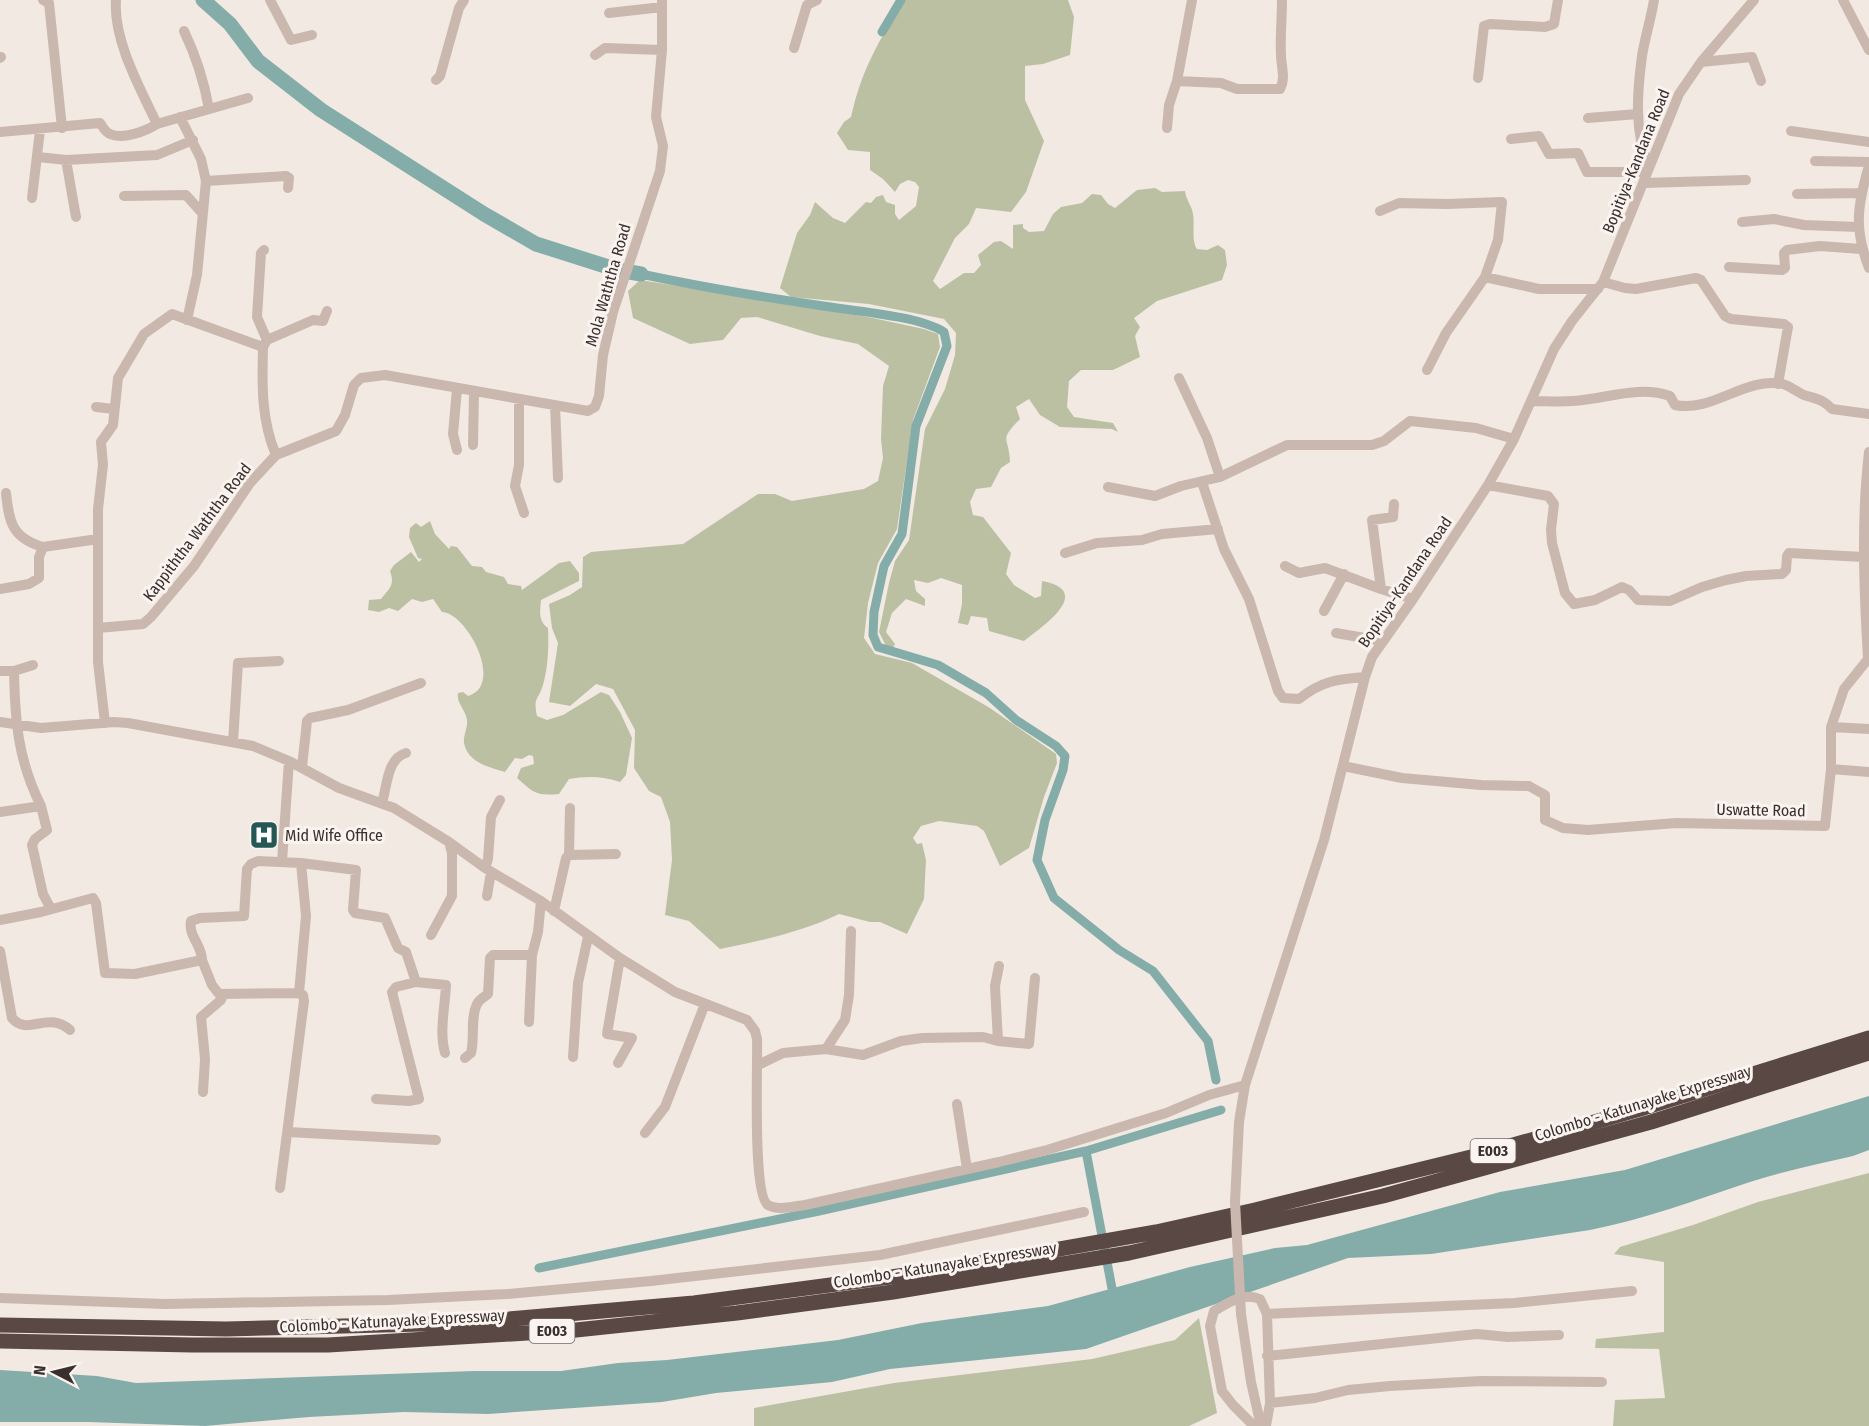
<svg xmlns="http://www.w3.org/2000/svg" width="1869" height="1426" viewBox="0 0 1869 1426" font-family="'Fira Sans Condensed',sans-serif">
<rect width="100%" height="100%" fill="#f2e9e3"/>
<path fill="#bbc0a3" d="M905,0H1068L1074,17L1070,55L1043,64L1025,66V100L1044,141L1026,192L1011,212L976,208L969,224L955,238L933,281L940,289L964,273H974L981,265L978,255L994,242L1001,241L1013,249V225L1023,224V228L1029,232L1044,231L1053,214L1061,207L1082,203L1092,194L1101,195L1108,204L1115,208L1137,190L1155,188L1162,192L1185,191C1186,200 1192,206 1193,214C1195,226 1191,240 1197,249L1207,250L1218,245L1225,250L1227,265L1222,280L1157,301L1134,318L1140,327L1135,336L1140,357L1113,370H1081L1069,381L1067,407L1074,417L1113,423L1118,432L1112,429L1060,427L1040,415L1029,399L1016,407L1020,419C998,442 1009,435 1010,462L1001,468L991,487L976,489L970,502L973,515L983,517L1011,553L1006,574L1014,585L1035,598L1041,596L1042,581C1095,591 1043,626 1024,641L989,631L987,618L971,616L968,625L958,623L962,604V585L941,578L928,583L914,580L916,591L925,599V606L906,599L892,613L886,632L895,644L893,648L886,646L879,632L889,583L895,561L909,540L925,429L945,389L955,355L956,333L944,319L869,304L791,297L780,288L797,233L810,215L815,202L833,218L845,223L866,202L871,203L876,197L883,195L886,202L895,205V214L899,220L916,206L919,187L915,182L908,180L900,184L895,192L883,179L870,170V152L848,150L837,133L844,122L851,117C861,71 879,39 905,0Z
M640,280L868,317L924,329L938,334L940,347L913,420L897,529L878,563L868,603L864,638L875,654L912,663L990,708L1056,754L1057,763L1044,797L1029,848L1000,866L984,831L977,826L939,821L921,826L913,838L917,844L922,843L926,860L924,899L907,934L880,922H870L839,914C802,932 760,941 720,949L689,921L665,915L672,860L670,822L661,797L649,791L634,768L635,730L613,689L596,684L570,706L549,702L558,643L552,628L549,604L570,595L582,587L583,557L591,552L683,544L758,494H775L792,501L864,489L878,481L883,458L881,439L883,386L889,366L858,344L820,336L757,317L741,318L723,340L690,344L633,318L628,291Z
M430,521L435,534L449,549L451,546L457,547L472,566L482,567L486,572L504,577L508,584L521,586L522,590L559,563L570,561L579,573V581L541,600C540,611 538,621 548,628C549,646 548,668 543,685C538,701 533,697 537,716L547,720L563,715L601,692L609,695L620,712L632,738L626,775L620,782C603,776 586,776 569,779L559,794C536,796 534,793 517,778L521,768L534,764L533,756L529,755L522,759L515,758L505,772C489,767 468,763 464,743C463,736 468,727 467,720C466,710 456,703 458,693L463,692L468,696C505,685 467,613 442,612L433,599L422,602L412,599L398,611L389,608L379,612L368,610L369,600L381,599C390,588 395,585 390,571L394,565L411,552L419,562L422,559L418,558L409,537L410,528L416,523L421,527Z
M1869,1173V1426H1613L1615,1400L1665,1398L1659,1349L1595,1348L1596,1339L1664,1332V1262L1614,1254L1620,1247L1693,1225L1758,1202Z
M1199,1318L1217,1413L1189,1426H754V1408L894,1383L1092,1359L1175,1340Z"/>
<path fill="#84ada9" d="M1869,1096V1150L1853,1156C1819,1164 1783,1171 1750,1182C1696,1200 1645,1219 1590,1230L1431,1254L1348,1258L1086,1349L890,1369L832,1382L716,1393L662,1402L488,1414L404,1412L309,1417L205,1426L88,1422H0V1370L97,1376L136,1383L474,1371H561L618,1363L667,1360L838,1340L922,1323L1048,1306L1190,1267L1275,1248L1307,1245L1500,1192L1625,1170Z"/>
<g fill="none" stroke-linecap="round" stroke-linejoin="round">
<path stroke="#84ada9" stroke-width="9" d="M882,32L901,0
M641,274C701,287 762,297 823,306C855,311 919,316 944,332L947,346L916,426L902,534L884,566L874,612L873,635L878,647L938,665L986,693L1016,720L1056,746L1065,756L1063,770L1045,820L1037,860L1054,898L1119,950L1153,971L1208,1041L1216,1080
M1086,1151L1114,1299
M539,1268L819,1211L1086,1151L1221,1110"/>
<path stroke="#84ada9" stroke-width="15" d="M203,0L230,24L258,61L321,110L484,214L536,244L618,270L641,274"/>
<path stroke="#cab8af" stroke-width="10" d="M43,0L49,3L62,128
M116,0C113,40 140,88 157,124
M270,0L291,40L312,35
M1843,0L1869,50
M609,13L662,7
M184,31C196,56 204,81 209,109
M794,48L807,5L817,0
M595,55L605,48L662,50
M0,58L1,57
M1701,62L1752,57L1761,81
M1478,78L1484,26L1490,24L1545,27L1554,24L1558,0
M436,80L440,76L459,8L464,0
M1177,81L1221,83L1237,89H1280C1286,78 1281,66 1281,55C1280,37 1282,18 1282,0
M180,117L201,159L206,181L197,275L187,320
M1588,118L1638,114
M1167,128L1169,105L1177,81L1192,0
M1791,131L1869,142
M0,132L100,123C103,127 105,132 110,134C123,140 146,131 157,124L248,98
M1511,139L1539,136L1549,154L1578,153L1587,172H1647
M38,157L66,160L157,155L193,140
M66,160L76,217
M1815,161L1869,162
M1869,166C1857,206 1854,229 1869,268
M1649,167C1634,132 1637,93 1642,56C1645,37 1651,19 1654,0
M206,181L286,176L289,178L288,188
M1644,183L1746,180
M1797,194L1861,193
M124,196L186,195L202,213
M32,198L40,130
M1380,211L1399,203L1447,204L1502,202L1498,240L1485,277L1446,333L1427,370
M1742,222L1774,219L1804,225L1858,227
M264,250L261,253L257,317L267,340
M1729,267L1782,270L1785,268L1784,253L1787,250L1820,246L1861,249
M1485,277L1539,289H1598
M1603,282L1625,288L1636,289L1696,278L1701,280L1725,316L1731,319L1784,324L1788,327L1778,384
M1179,378L1207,438L1220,477
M519,400V465L515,486L524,513
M1531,401C1545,401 1559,402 1573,401C1606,399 1638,385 1670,396L1675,405C1713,413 1745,376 1783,384C1790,386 1797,392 1804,395C1816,399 1823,399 1832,409L1869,414
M555,405L558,478
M96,407L114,409
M473,445L474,392
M457,450L453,434L457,389
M276,455C261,420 262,384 263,347L267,340L313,320L323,321L327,311
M1202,482L1224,549L1249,599L1278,691L1283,698L1299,699C1321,681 1338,679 1365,677
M1488,485L1548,496L1554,504L1551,530L1552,543L1565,593L1574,604L1595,600L1622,587L1629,590L1638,600L1670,601L1702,587L1726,580L1746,576L1782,574L1786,570L1787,556L1789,553L1863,557
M1108,487L1155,496L1181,486L1220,477L1287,445H1372L1384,441L1410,421L1476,428L1514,439
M6,493C9,522 12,538 43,547
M1065,553L1097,543L1142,540L1162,534L1218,529
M1285,566L1299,573L1325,568L1381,589L1413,599
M0,589L29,584L39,578V557L43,547L98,539
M1381,589L1372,520L1393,517L1394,504
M1324,611L1344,574
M98,628L143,624L151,617L194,566L250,483L276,455L336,431L345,415L354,385L361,378L385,375L588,411L595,407L599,396L603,355L613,312L660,171L663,146L656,117L662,50V0
M1336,633L1382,641
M0,671H14L33,665
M0,722L41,728L114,722L128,723L253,746L289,761L339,788L394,808L449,842L485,868L541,901L620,958L675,992L747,1020L755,1031L757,1039C758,1064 752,1195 768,1205C778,1211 794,1206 805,1205L999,1162L1047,1150L1166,1113L1209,1095L1245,1085
M105,723L98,662V509L103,465L101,442L113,425L118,378L144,334L172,314L263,347
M1831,727L1869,729
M233,742L238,663L279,661
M1343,766L1402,778L1481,785L1529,786L1545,795V820L1563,828L1588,830L1676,823L1825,826L1831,769V727L1844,689L1868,659C1864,590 1861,521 1869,452
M302,767L307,721L310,718L348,710L421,683
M1831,769L1869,772
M382,803C387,787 387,758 406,753
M41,806L47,830L35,839L32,845L43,894L51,909
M0,812L41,806C18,760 15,722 14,671
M569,855L570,808
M282,862L289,761
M485,868L488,859L491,817L500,800
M487,896L491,872
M554,911L566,858L569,855L616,854
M0,920L41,912L93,898L96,903L105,973L135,974L202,960C202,945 188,936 191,921L200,918L244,916L247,869L251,864L258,861L301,863L356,870L353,910L355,913L385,918L398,948L406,952L416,982L396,987L392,992L419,1099L409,1101L376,1099
M431,935L452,896V853L449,842
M0,951L12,1018C28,1037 47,1010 70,1030
M202,960L212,985L219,994L299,993L303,995L304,1001L280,1188
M416,982L446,985C445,1007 439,1032 445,1053
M299,993L306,916L301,863
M529,1022L532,955
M998,1041L995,986L999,966
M826,1049L845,1020L849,995L851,931
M573,1057L578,983L588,937
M465,1058L471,1053C475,1038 470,1018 477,1004C479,1000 484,997 488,994L490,958L493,955H532L538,932L541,901
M618,1063L632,1038L607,1034L620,958
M758,1065L783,1053L826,1049L863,1055L901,1041L922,1038L983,1037L998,1041L1029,1044L1035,978
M203,1092L205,1059L201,1017L221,1000L223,994
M957,1104L967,1169
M288,1132L436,1140
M645,1133L665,1107L705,1004
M1235,1202L1239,1122L1245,1085L1324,840L1365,677L1372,657L1413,599L1488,485L1514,439L1554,349L1572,321L1603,282L1679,94L1701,62L1754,0
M0,1298L165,1304L388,1300L507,1294L651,1281L880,1255L1084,1212
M1241,1314L1251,1382L1261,1426
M1267,1314L1514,1303L1632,1291
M1267,1356L1477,1334L1508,1337L1559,1335
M1270,1403L1315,1398L1348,1390L1390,1386L1481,1381L1602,1382
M1254,1426L1233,1405L1222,1391L1210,1326L1214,1311C1228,1303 1243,1292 1260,1299L1267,1314L1270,1403L1266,1426"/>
<path stroke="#594844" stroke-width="15" d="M0,1325L226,1329L463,1323L694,1303L928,1272L1156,1232L1255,1210L1471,1157L1640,1109L1869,1038
M0,1341L192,1345H328L576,1330L737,1313L893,1292L1129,1253L1383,1196L1651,1122L1869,1053"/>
<path stroke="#cab8af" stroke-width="10" d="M1235,1202L1241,1314"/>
</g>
<defs>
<g id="hospital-square" transform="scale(1.5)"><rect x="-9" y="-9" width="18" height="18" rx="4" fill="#255854" stroke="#faf3ef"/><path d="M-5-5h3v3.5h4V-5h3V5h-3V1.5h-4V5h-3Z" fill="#fff"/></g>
</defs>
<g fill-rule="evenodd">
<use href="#hospital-square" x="264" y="835"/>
</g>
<g text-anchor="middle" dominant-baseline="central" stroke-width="6" stroke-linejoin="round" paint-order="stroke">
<g fill="#faf3ef" stroke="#736a66" stroke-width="1.5">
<rect x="1470.5" y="1139" width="45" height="24" rx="4.5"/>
<rect x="529.5" y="1319" width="45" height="24" rx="4.5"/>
</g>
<g font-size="15" font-weight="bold" fill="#392f2c">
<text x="1493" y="1151">E003</text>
<text x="552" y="1331">E003</text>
</g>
<g font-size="16" fill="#392f2c" stroke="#faf3ef">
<text transform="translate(1636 161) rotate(-68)">Bopitiya-Kandana Road</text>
<text transform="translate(608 285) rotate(-74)">Mola Waththa Road</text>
<text transform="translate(197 532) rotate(-53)">Kappiththa Waththa Road</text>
<text transform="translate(1405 582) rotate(-56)">Bopitiya-Kandana Road</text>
<text transform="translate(1761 810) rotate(1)">Uswatte Road</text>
<text transform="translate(1643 1103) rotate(-17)">Colombo - Katunayake Expressway</text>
<text transform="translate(945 1265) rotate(-9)">Colombo - Katunayake Expressway</text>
<text transform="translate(392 1321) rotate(-3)">Colombo - Katunayake Expressway</text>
</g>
<g font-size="16" fill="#392f2c" stroke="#faf3ef" text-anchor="start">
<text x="285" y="835">Mid Wife Office</text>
</g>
</g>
<g transform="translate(54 1372) rotate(277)" stroke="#faf3ef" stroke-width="4.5" paint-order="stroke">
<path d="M0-4.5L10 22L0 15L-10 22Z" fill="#392f2c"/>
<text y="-9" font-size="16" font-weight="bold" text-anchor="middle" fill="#392f2c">N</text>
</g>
</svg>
